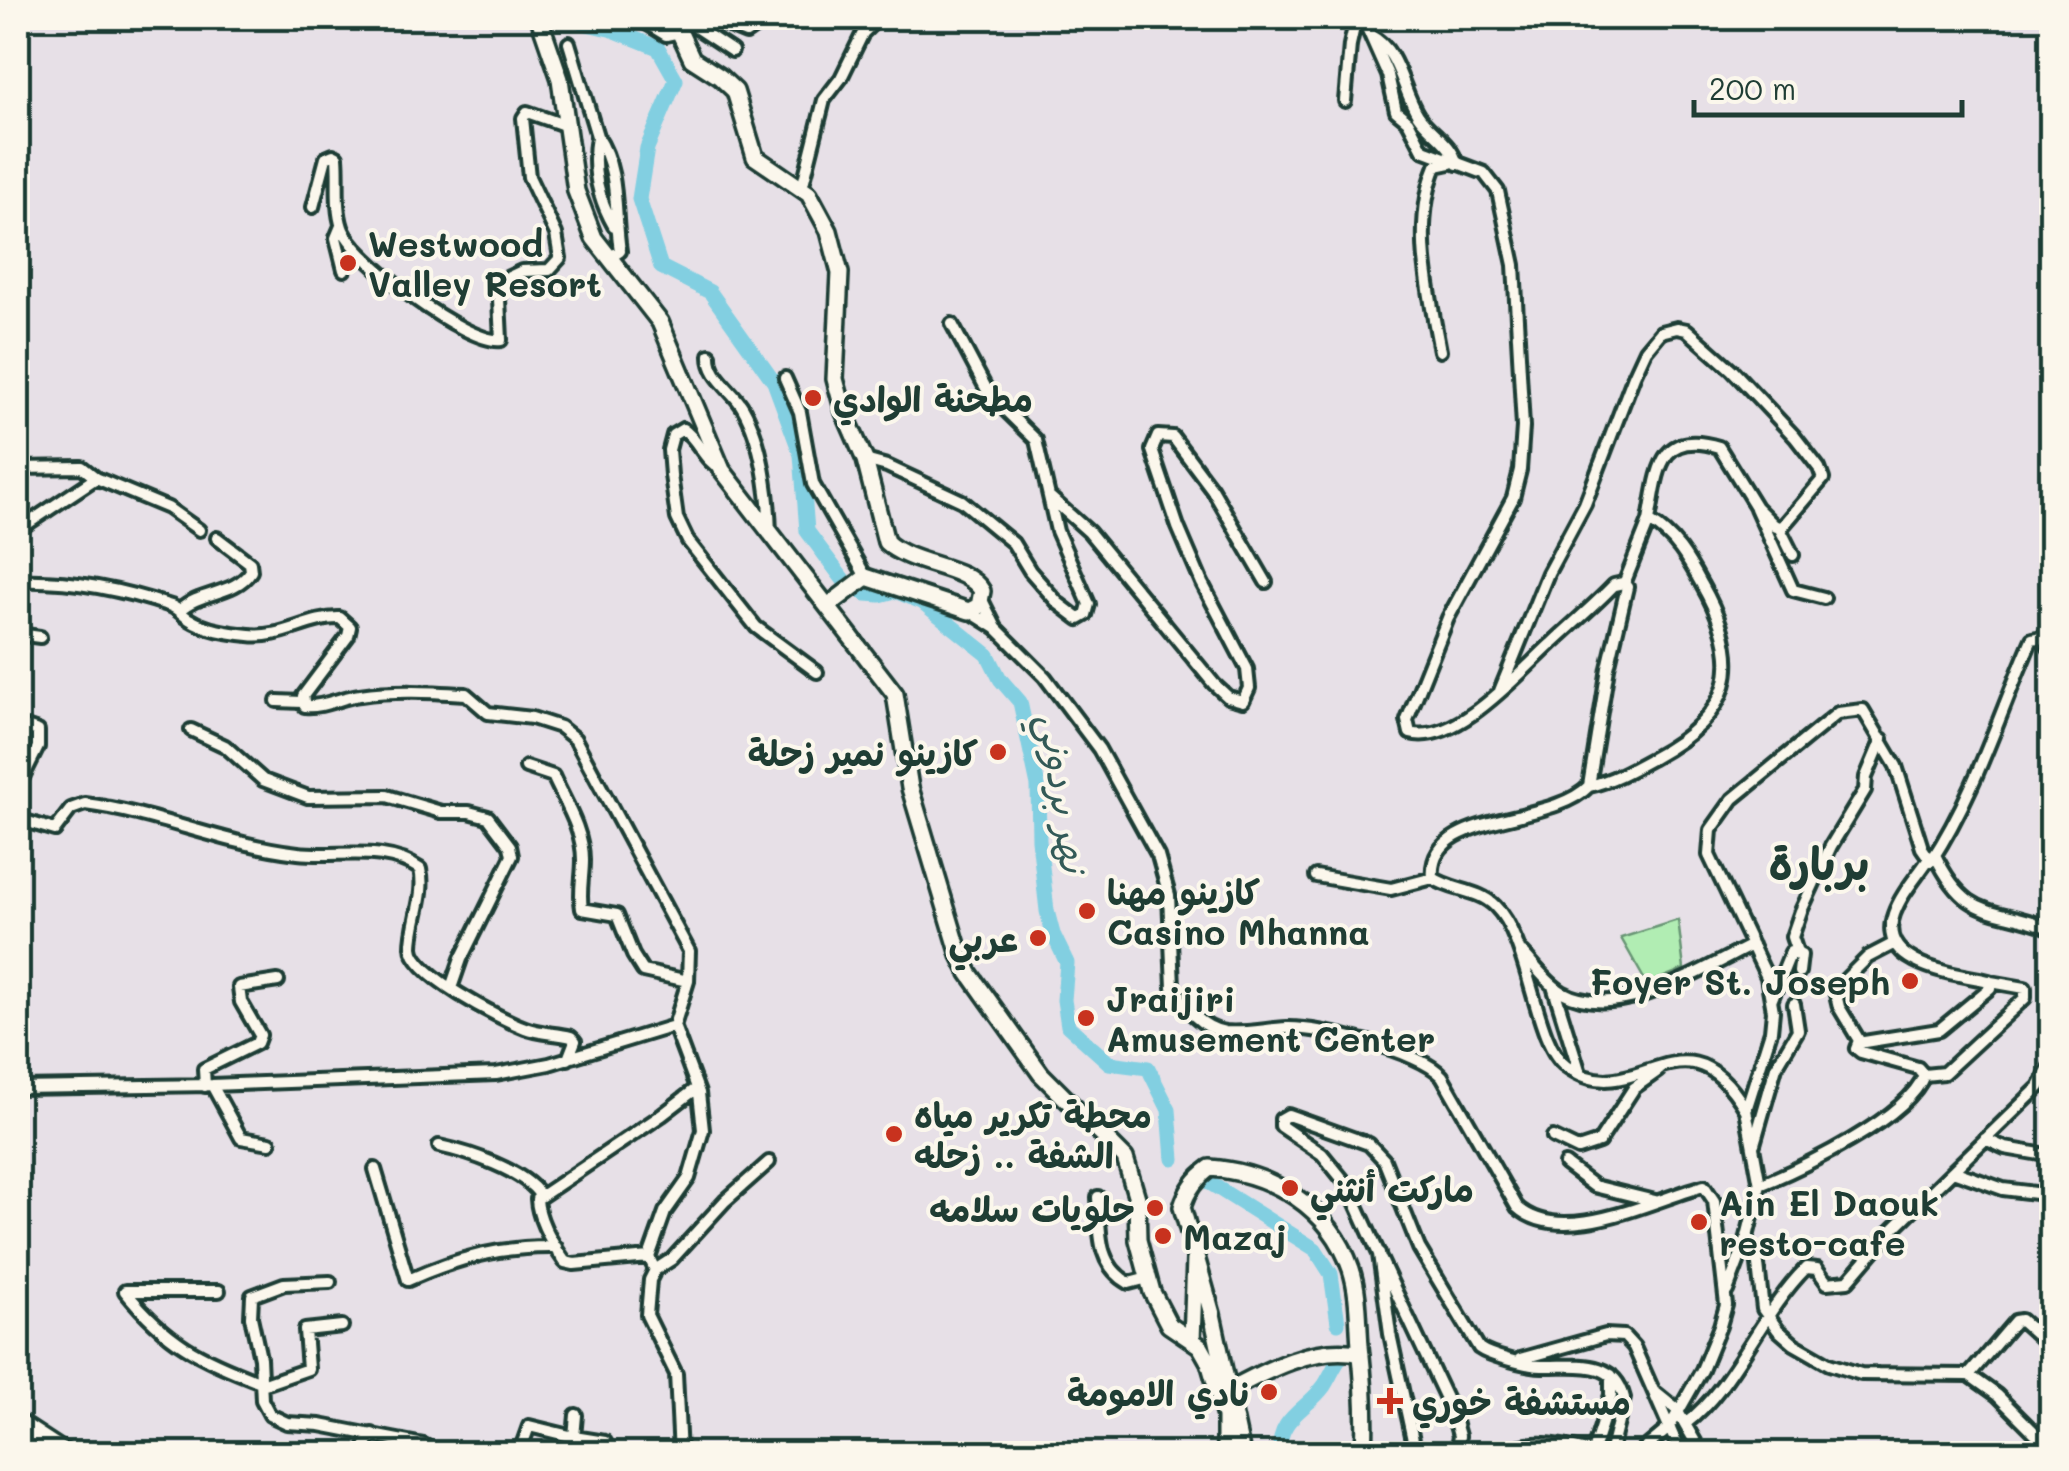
<svg xmlns="http://www.w3.org/2000/svg" width="2069" height="1471" viewBox="0 0 2069 1471" font-family="Mali,'Playpen Sans Arabic',sans-serif">
<rect width="100%" height="100%" fill="#e7e0e7"/>
<filter id="ink" filterUnits="userSpaceOnUse"><feTurbulence type="fractalNoise" baseFrequency=".01" numOctaves="2"/><feDisplacementMap in="SourceGraphic" scale="20" xChannelSelector="R" yChannelSelector="G"/><feConvolveMatrix kernelMatrix="1 2 1 2 8 2 1 2 1" color-interpolation-filters="sRGB"/></filter>
<g filter="url(#ink)">
<path fill="#b1edb3" stroke="#689574" stroke-width="2.5" d="M1678,920L1684,969L1647,984L1621,938Z"/>
<g fill="none" stroke-linecap="round" stroke-linejoin="round">
<path stroke="#82cfe1" stroke-width="15" d="M576,18L583,23L613,30L658,48L676,80L647,148L639,199L661,267L710,292L774,382L801,455L807,531L845,582L866,594L880,595L895,591L922,602L988,655L1000,679L1020,702L1038,786L1039,840L1047,911L1053,934L1067,963L1064,1000L1068,1026L1109,1063L1148,1068L1169,1110L1173,1159
M1197,1175L1315,1249L1331,1274L1338,1323
M1280,1454C1277,1417 1306,1411 1324,1386C1330,1377 1334,1366 1341,1357"/>
<g stroke="#1f3d34" stroke-width="18">
<path id="street" d="M638,18L666,35L680,32
M702,18L697,28L732,51
M709,18L746,33L768,18
M1367,18L1368,30L1388,75L1396,111L1408,121L1423,150L1484,173L1498,191L1514,265L1523,427L1520,470L1513,498L1448,618L1407,720L1410,733C1456,746 1520,672 1551,644C1572,624 1594,606 1614,585L1623,583L1627,587L1608,668L1589,786C1549,827 1426,810 1433,878C1452,891 1478,889 1495,906C1530,940 1534,1043 1566,1066C1635,1117 1683,1003 1746,1110
M1371,36C1399,50 1402,90 1418,115C1430,133 1451,142 1457,164
M569,43L597,136C620,170 614,212 620,251L611,257
M1345,101L1350,45L1356,18
M597,137C591,170 598,198 614,226
M802,188L824,100L841,78L863,33L878,18
M313,207L326,158L333,155L337,157C339,179 335,206 342,227C352,259 468,345 501,340L499,299L507,278L522,271L549,270L560,258L556,234L529,177L523,118L527,112L567,126
M341,226L336,238L344,270
M1440,351C1429,291 1412,225 1436,166L1450,163
M710,355C709,377 733,390 743,408C762,441 769,495 770,533
M785,378L800,412L813,484L866,577
M865,460L887,466L962,501L1013,543L1030,571L1058,603L1079,619L1086,615L1089,604L1057,531L1036,440L989,394L952,324
M18,468L82,467L96,478
M721,469C703,460 699,440 683,429L673,435L669,450L671,475L677,518L688,541L756,627L817,672
M1051,498L1089,532L1214,684L1228,697L1243,701L1249,688L1247,669L1202,583L1178,527L1152,450L1158,436L1173,437L1212,489L1266,582
M1756,508L1793,590L1824,598
M1779,527L1793,555
M18,530L96,478L168,508L199,530
M18,581C68,579 123,590 171,606C179,609 182,615 189,619C206,630 229,633 249,635C281,639 309,617 340,618L350,627L348,636L303,696L305,706C323,708 341,697 360,695C394,690 431,692 466,694L488,713L532,718L560,727L575,739L689,951L688,981L674,1026L699,1093L703,1130L689,1178L665,1212L649,1257L655,1270
M1624,584L1649,521
M180,610C200,591 236,595 251,571L250,563L217,538
M969,611L996,628L982,600
M996,628L1045,677L1099,749L1158,856L1169,895L1173,987C1182,1006 1203,1029 1225,1032C1245,1034 1267,1029 1287,1028C1321,1027 1420,1051 1442,1076L1517,1207C1562,1248 1655,1199 1704,1186L1714,1201L1726,1305L1720,1326L1702,1370L1669,1428L1638,1454
M18,634L40,637
M1500,691L1548,573L1585,504L1634,376L1646,350L1661,332L1677,328L1687,330L1732,370L1795,437L1819,468L1823,479L1783,526L1776,527L1756,507L1719,447C1657,428 1658,473 1649,521C1675,536 1688,559 1702,585C1747,664 1733,715 1653,758C1633,769 1612,781 1589,786
M277,701L302,702
M191,730L225,746L263,780L308,797L387,796L441,812H469L488,817L510,846L512,856L461,959L451,988
M18,736L29,728L38,731V747L18,787
M526,767L553,776C565,803 583,829 583,860C583,877 579,892 582,909L617,915L633,955L643,971L688,981
M18,819L55,830L71,809L85,804C157,813 226,845 298,853C338,858 384,844 420,869C426,895 412,921 412,947C412,974 501,1019 525,1028C540,1034 556,1033 571,1037L575,1041L568,1059
M1935,855C1968,923 1993,905 2052,929
M1316,876L1391,889L1433,878
M1797,952L1792,937L1801,911L1831,846L1865,790L1866,777L1882,739
M1523,953C1535,966 1547,983 1562,992C1618,1023 1701,970 1752,945
M1553,986L1580,1073
M1772,999L1791,952L1801,955L1799,972
M1860,1042L1839,1007L1835,990L1868,957L1895,943
M1924,1075L1944,1073L2025,998V988L1991,982
M212,1085L241,1138L270,1143
M205,1086L204,1069L257,1043L260,1035L241,1002L239,987L278,981
M18,1088L212,1085L496,1074L549,1064L674,1026
M1553,1137L1578,1149L1599,1142L1634,1088L1658,1071
M1985,1139L2005,1148L2052,1156
M1754,1144L1776,1067L1798,1030L1794,1004
M439,1146C467,1152 524,1170 540,1195
M1565,1164L1594,1186L1655,1201
M375,1169L408,1280C457,1258 502,1246 556,1247
M1953,1171L2003,1189L2052,1195
M1760,1185C1801,1168 1908,1118 1924,1075L1918,1068L1861,1052L1856,1048L1858,1043L1939,1030L1990,988L1989,981C1957,974 1875,966 1894,914C1901,894 1916,878 1928,860
M1098,1197C1100,1230 1096,1265 1129,1283L1148,1278
M1746,1241L1757,1256L1763,1309L1778,1330L1794,1344L1829,1364L1861,1374L1969,1375L1997,1395L2052,1450
M649,1257L574,1264L565,1262C553,1245 538,1220 537,1199L662,1115L697,1088
M1381,1260L1452,1411L1459,1436L1456,1454
M330,1282L284,1284L252,1296L251,1317L260,1358L262,1400L270,1415L287,1423L320,1425L424,1445L438,1454
M219,1291H125C167,1343 200,1359 261,1382
M1727,1291L1746,1241L1760,1185L1746,1110L1771,1031L1773,1011L1767,977L1709,855L1711,830L1733,799L1838,713L1863,710L1896,766L1922,848L1931,861C1976,792 1999,714 2032,639L2042,637L2052,652
M1520,1359L1606,1335L1624,1336L1634,1347L1681,1454
M1969,1375L2015,1321L2021,1320L2052,1348
M262,1385L308,1369L305,1330L342,1326
M1656,1393L1677,1410L1702,1454
M1685,1424C1735,1386 1759,1315 1806,1268L1817,1269L1827,1283L1848,1281L1889,1233L2039,1087L2052,1063
M25,1427L29,1454
M574,1437L605,1442
M361,1454L372,1434
M519,1454L529,1426L574,1437L576,1415
M680,1454L676,1374L647,1315L650,1280L655,1270L672,1259L725,1201L769,1162
M1416,1454L1390,1334L1379,1254L1348,1186L1322,1154L1281,1126V1119L1288,1115L1369,1144L1384,1160L1419,1248L1479,1348C1490,1356 1529,1366 1542,1366C1574,1367 1614,1357 1624,1398L1610,1454
M1499,1454C1532,1437 1558,1445 1592,1452
M1592,1454L1611,1395V1375
M1928,1454L1929,1452"/>
</g>
<g stroke="#1f3d34" stroke-width="22">
<path id="secondary" d="M539,18L560,79L576,191L594,238L660,322L722,470L895,694L910,788L960,955L969,973L1041,1074L1125,1158L1137,1198L1138,1240L1152,1292L1169,1325L1200,1346L1209,1362L1225,1417V1454
M673,18L692,59L720,77L735,91L755,157L809,194L829,231L840,273L835,379L844,412L865,460L886,542C911,566 968,565 982,591L979,606L969,611L866,577L829,605
M1192,1340L1195,1259
M1224,1393C1263,1372 1315,1343 1361,1354
M18,1422L67,1454
M1242,1454L1212,1314L1182,1207C1187,1190 1196,1178 1210,1168C1272,1173 1330,1207 1351,1269C1359,1293 1358,1321 1360,1346C1364,1382 1366,1417 1364,1454"/>
</g>
<use href="#street" stroke="#fbf7ec" stroke-width="10"/>
<use href="#secondary" stroke="#fbf7ec" stroke-width="15"/>
</g>
</g>
<g fill="#c8321e" stroke="#fbf7ec" stroke-width="4">
<circle cx="348" cy="263" r="10"/>
<circle cx="813" cy="398" r="10"/>
<circle cx="998" cy="752" r="10"/>
<circle cx="1087" cy="911" r="10"/>
<circle cx="1038" cy="938" r="10"/>
<circle cx="1910" cy="981" r="10"/>
<circle cx="1086" cy="1018" r="10"/>
<circle cx="894" cy="1134" r="10"/>
<circle cx="1290" cy="1188" r="10"/>
<circle cx="1155" cy="1208" r="10"/>
<circle cx="1699" cy="1222" r="10"/>
<circle cx="1163" cy="1236" r="10"/>
<circle cx="1269" cy="1392" r="10"/>
<path d="M1385 1386h10v10h10v10h-10v10h-10v-10h-10v-10h10z"/>
</g>
<g text-anchor="middle" dominant-baseline="central" stroke-width="8" stroke-linejoin="round" paint-order="stroke">
<g font-size="35" font-weight="bold" fill="#1f3d34" stroke="#fbf7ec" text-anchor="start">
<text x="368" y="243">Westwood<tspan x="368" dy="40">Valley Resort</tspan></text>
<text x="833" y="398">مطحنة الوادي</text>
<text x="978" y="752" text-anchor="end">كازينو نمير زحلة</text>
<text x="1107" y="891">كازينو مهنا<tspan x="1107" dy="40">Casino Mhanna</tspan></text>
<text x="1018" y="938" text-anchor="end">عربي</text>
<text x="1890" y="981" text-anchor="end">Foyer St. Joseph</text>
<text x="1106" y="998">Jraijiri<tspan x="1106" dy="40">Amusement Center</tspan></text>
<text x="914" y="1114">محطة تكرير مياه<tspan x="914" dy="40">الشفة .. زحله</tspan></text>
<text x="1310" y="1188">ماركت أنثني</text>
<text x="1719" y="1202">Ain El Daouk<tspan x="1719" dy="40">resto-cafe</tspan></text>
<text x="1135" y="1208" text-anchor="end">حلويات سلامه</text>
<text x="1183" y="1236">Mazaj</text>
<text x="1249" y="1392" text-anchor="end">نادي الامومة</text>
<text x="1412" y="1401">مستشفة خوري</text>
</g>
<g font-size="38" font-style="italic" fill="#335a57" stroke="#fbf7ec">
<text transform="translate(1065 793) rotate(82)">نهر بردوني</text>
</g>
<g font-size="45" font-weight="bold" fill="#1f3d34" stroke="#fbf7ec">
<text x="1819" y="862">بربارة</text>
</g>
</g>
<rect width="2069" height="1471" fill="none" stroke="#fbf7ec" stroke-width="60"/>
<rect x="30" y="30" width="2009" height="1411" fill="none" stroke="#1f3d34" stroke-width="4" filter="url(#ink)"/>
<path d="M1694 100v15h268v-15" fill="none" stroke="#1f3d34" stroke-width="5"/>
<text x="1709" y="100" font-size="30" fill="#1f3d34" stroke="#fbf7ec" stroke-width="8" paint-order="stroke">200 m</text>
</svg>
